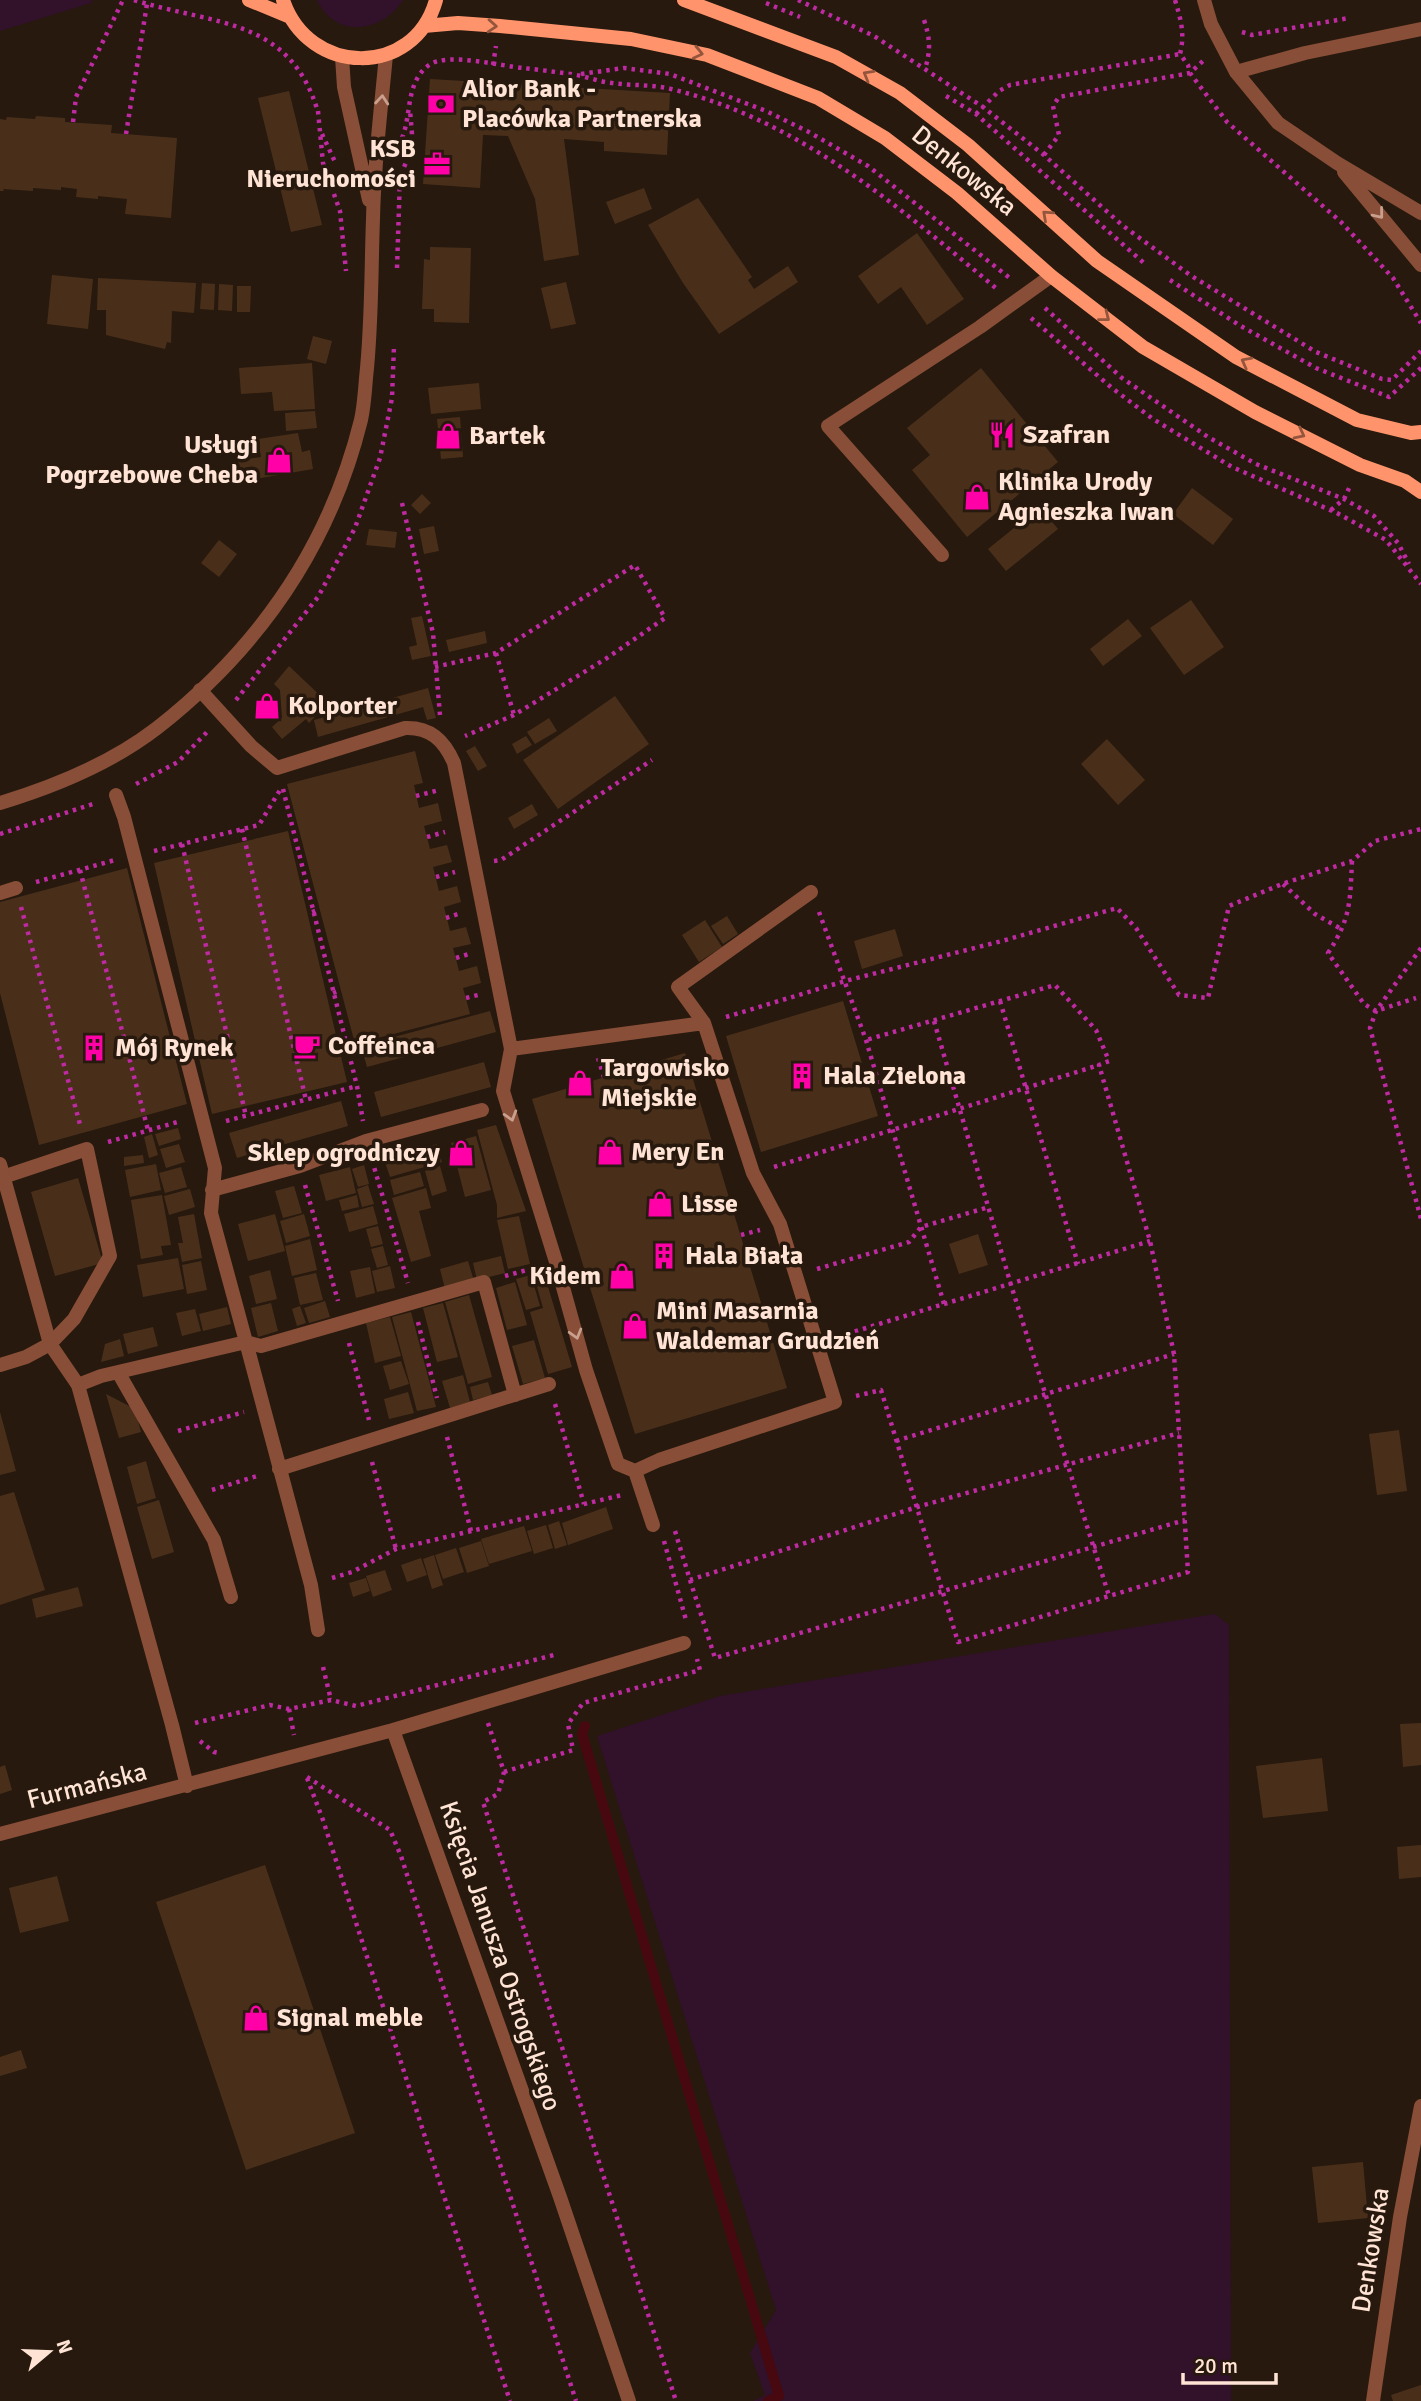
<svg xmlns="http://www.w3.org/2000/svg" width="1421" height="2401" viewBox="0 0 1421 2401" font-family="Signika,sans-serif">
<rect width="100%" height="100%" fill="#27190e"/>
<path fill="#32112b" d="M0,0H90L94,2L0,31Z
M317,0H403C382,33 335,39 317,0Z
M1215,1614L1229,1625L1231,2401H753L765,2395L750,2353L776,2310L597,1736L720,1696Z"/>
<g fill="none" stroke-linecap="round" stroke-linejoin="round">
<path stroke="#47080f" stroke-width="10" d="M585,1726L582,1734L779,2396L768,2401"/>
</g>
<path fill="#492f1a" d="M430,79L670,93L667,155L604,151V142L564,139L579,255L544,261L535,199L508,136L483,135L480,188L423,184Z
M289,91L322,225L291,232L258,98Z
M36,116L65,118V122L112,125L111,133L177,138L171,218L125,214L127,199L98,196V199L76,197L77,189L61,187V190L33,188V191L3,189L4,191H0V119L6,120L7,117L35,119Z
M644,188L652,209L615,224L606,202Z
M698,198L752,277L748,280L754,289L788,266L798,282L719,334L683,283L648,225Z
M917,233L964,299L927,325L901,287L878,304L858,276Z
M430,247L471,248L469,323L434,322V309H422L424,259L430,260Z
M52,275L93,279L88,329L47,324Z
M98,278L196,283L194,313L172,311L171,343L167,342L165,349L106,335V310H97Z
M566,282L576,324L551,329L541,288Z
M202,283L215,284L214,310L200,309Z
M219,284L233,285L232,311L218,310Z
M237,286H251L250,312H237Z
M313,336L332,341L326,364L307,359Z
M312,363L315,409L274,411L272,392L241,394L239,368Z
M981,368L1058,462L967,537L912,470L930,455L907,428Z
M479,383L481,409L431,414L428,388Z
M315,411L317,428L286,431L285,413Z
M460,417L463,457L441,459L437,419Z
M298,433L302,452L310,450L313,469L239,482L236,461L261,457L258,439Z
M1192,488L1233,519L1213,545L1173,514Z
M422,494L431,503L420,514L411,505Z
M1040,507L1058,529L1006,571L988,549Z
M434,526L439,551L424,554L419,529Z
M369,529L397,532L395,548L366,545Z
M219,540L237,554L219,577L201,563Z
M1191,600L1224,647L1184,675L1150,628Z
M422,616L431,656L412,660L409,647L417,645L411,618Z
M1128,619L1142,636L1103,666L1090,649Z
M485,631L487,643L449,652L446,640Z
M289,666L328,703L309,723L306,719L282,739L272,727L282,718L280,690L274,684Z
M428,688L436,718L427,720L423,707L318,737L314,720Z
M263,695L275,697L272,717L260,715Z
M615,696L649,744L558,809L523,760Z
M549,718L557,731L535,744L527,732Z
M526,736L532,745L517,754L512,744Z
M1107,739L1145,780L1118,805L1081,764Z
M475,746L487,766L478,771L466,751Z
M415,751L423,783L414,785L419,808L438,803L442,821L424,826L430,849L447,845L452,862L433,867L439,891L457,886L461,902L444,907L450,931L466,927L471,944L453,948L459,971L477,966L481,983L463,988L470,1014L355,1044L287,784Z
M532,804L538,815L514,829L508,818Z
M288,831L347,1082L212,1114L154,863Z
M127,868L187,1104L39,1145L0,993V902Z
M727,916L738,934L723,944L711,926Z
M705,920L722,947L699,962L682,935Z
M895,929L903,956L862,969L854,941Z
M843,1001L878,1116L761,1152L726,1036Z
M490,1011L496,1032L367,1067L361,1046Z
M685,1053L787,1388L635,1434L532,1099Z
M484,1062L491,1087L381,1117L374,1092Z
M341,1101L348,1126L237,1158L229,1133Z
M496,1125L526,1211L497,1218V1205L477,1130Z
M178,1128L181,1139L159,1146L155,1134Z
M152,1134L158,1155L149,1158L144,1137Z
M476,1136L491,1190L465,1197L451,1143Z
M179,1144L185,1162L166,1168L160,1149Z
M437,1144L442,1162L390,1177L384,1159Z
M143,1155L144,1163L124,1166V1157Z
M156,1164L161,1190L130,1197L125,1170Z
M364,1165L369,1184L358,1187L352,1169Z
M440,1166L447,1191L432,1196L425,1171Z
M181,1167L187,1187L165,1193L159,1173Z
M350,1167L356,1193L326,1201L319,1175Z
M420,1172L424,1186L394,1195L390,1180Z
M78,1178L103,1263L55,1276L31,1192Z
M368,1185L374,1204L362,1207L357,1189Z
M294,1186L302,1213L283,1218L275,1191Z
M426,1188L431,1208L419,1211L431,1256L411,1262L392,1198Z
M190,1189L195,1207L169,1215L164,1196Z
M162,1195L171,1245L161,1246L163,1255L141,1259L131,1200Z
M357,1195L359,1207L342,1211L339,1200Z
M373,1206L378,1224L349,1232L344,1214Z
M194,1214L202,1258L182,1262L178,1243H183L178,1217Z
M275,1214L285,1251L248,1261L238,1224Z
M304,1214L310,1236L286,1243L280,1221Z
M519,1216L530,1264L508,1269L497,1220Z
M378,1226L383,1244L371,1247L366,1229Z
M978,1234L988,1265L959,1274L949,1244Z
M310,1239L317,1270L292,1276L285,1246Z
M383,1246L388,1265L377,1268L371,1249Z
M501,1256L505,1273L477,1280L473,1263Z
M178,1258L184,1289L143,1297L137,1265Z
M201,1261L207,1290L187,1294L182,1265Z
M468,1261L474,1281L445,1289L440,1269Z
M390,1266L395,1288L377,1292L372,1271Z
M370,1267L375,1293L356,1298L350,1271Z
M270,1270L277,1299L256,1304L249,1276Z
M543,1270L572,1367L548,1374L530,1312L543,1308L533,1273Z
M316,1273L323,1300L300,1305L294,1278Z
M531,1275L540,1306L526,1310L516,1279Z
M515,1282L527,1325L507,1330L496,1288Z
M469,1295L492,1377L468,1384L445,1302Z
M325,1301L330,1317L309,1323L304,1308Z
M271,1303L278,1331L258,1337L251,1308Z
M443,1303L458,1357L437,1362L423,1308Z
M300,1306L306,1323L297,1326L292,1309Z
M227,1307L231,1324L203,1331L199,1314Z
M195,1309L201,1331L182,1336L176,1313Z
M411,1312L436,1407L417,1411L392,1317Z
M390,1317L401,1356L375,1363L366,1323Z
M153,1327L158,1346L128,1354L123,1334Z
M120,1339L124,1356L101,1362L105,1344Z
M534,1340L545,1378L523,1384L512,1346Z
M401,1361L409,1384L390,1390L383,1366Z
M463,1375L470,1402L450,1408L442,1381Z
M488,1382L492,1395L473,1400L470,1387Z
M408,1392L414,1413L389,1419L384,1399Z
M106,1394L135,1409L141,1432L119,1438Z
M0,1412L16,1471L0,1475Z
M1399,1430L1407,1491L1377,1495L1369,1434Z
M146,1461L156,1498L137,1504L127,1467Z
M14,1492L45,1590L0,1605V1496Z
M159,1500L174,1552L152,1559L137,1507Z
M606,1507L613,1529L568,1545L562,1523Z
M559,1521L567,1545L555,1549L548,1525Z
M546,1525L553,1548L534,1554L527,1531Z
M524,1526L532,1551L489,1564L481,1539Z
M481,1541L489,1566L467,1573L459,1548Z
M456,1548L464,1572L443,1579L435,1555Z
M434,1555L443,1585L432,1589L423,1559Z
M421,1558L427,1575L407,1582L401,1565Z
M385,1570L392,1590L373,1597L366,1576Z
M366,1578L370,1591L353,1597L349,1583Z
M78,1587L83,1606L36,1618L32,1599Z
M1421,1723V1765L1403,1767L1400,1724Z
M1322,1758L1328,1811L1263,1818L1256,1766Z
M5,1765L12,1790L0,1794V1767Z
M1421,1845V1877L1399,1879L1397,1847Z
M265,1865L355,2133L246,2170L156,1902Z
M57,1876L69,1921L20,1933L9,1888Z
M21,2050L27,2068L0,2076V2057Z
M1363,2162L1368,2218L1318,2223L1312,2167Z
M1421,2385V2401H1393L1391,2395Z"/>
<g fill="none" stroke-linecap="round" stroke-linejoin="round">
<path stroke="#be2aa2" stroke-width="4.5" stroke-dasharray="3.5 5" stroke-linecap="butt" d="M134,0C213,25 290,17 318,112
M798,0L874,36L983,107L1044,155L1122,225L1190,275L1316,352L1382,379L1392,380L1421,351
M1175,0C1181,20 1185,34 1180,54L1188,65L1190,73L1227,122L1341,222L1393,278L1421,323
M766,3L800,17
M924,20C930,38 931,50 925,69
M1242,32L1252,35L1349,18
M493,65L496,46
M581,74L624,68L670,74L766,111L807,131L868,166L1011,279
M946,96L976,114L1145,264
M318,111L323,163L340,211L346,271
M976,114L999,91L1010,85L1180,54
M73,122L76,97L123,0
M126,134L147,4
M322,134L336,164
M402,138C412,114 405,83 429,65C447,52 501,66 523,68C540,70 558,72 576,75C588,77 600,82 612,83C633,86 654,84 675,90C802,122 900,208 997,289
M1044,155L1059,135L1053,106L1059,97L1190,73L1203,61L1202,58
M397,268L400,177L409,155L412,134L410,110
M1170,280L1239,325L1316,368L1389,397L1421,368
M1045,308L1122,378L1208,437L1256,464L1344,499L1374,516L1398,543L1409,564
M1031,318L1112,388L1153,419L1232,467L1337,513L1386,540L1421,584
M402,503L433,633L440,715
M1331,510L1344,499L1351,484
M496,653L514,715
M435,667L496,653L635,565L665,618L607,658L514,715L465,736
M236,700L318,597L355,528L380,458L392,398L394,346
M136,784L178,762L209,730
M283,789L357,1086L363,1121
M416,796L439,790
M242,829L306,1100
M0,834L96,803
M427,837L445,832
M182,844L246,1116
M154,851L259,825L280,790
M494,861L501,860L652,760
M1352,861C1350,902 1351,918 1328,953L1364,1004L1376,1011L1416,998
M80,870L148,1130
M436,877L455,872
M36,882L115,860
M1283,884L1315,914L1343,930
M21,907L81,1128
M312,912L320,909
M819,912L866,1040L944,1304L837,1337
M446,918L461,913
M1421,948L1376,1011L1370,1028L1421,1219
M456,958L469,954
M333,993L341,990
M466,998L478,995
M1000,1001L1078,1264
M726,1017L845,981L1002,941L1117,908L1136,928L1179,995L1208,998L1229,906L1282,884L1352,861L1375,841L1421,829
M934,1021L1011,1285L1109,1596
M598,1058L604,1077
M226,1121L357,1086
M108,1142L181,1121
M372,1160L408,1283
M774,1167L1099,1065
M305,1185L338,1301
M741,1235L760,1230
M817,1269L909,1242L921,1227L989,1207
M505,1276L534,1268
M944,1304L1150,1241
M418,1322L437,1398
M349,1343L369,1420
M856,1396L881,1390L958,1642L1188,1572L1174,1354L1150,1241L1099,1065L1109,1061L1096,1030L1055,985L866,1040
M555,1404L584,1504
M178,1431L244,1412
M447,1437L471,1531
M896,1441L1174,1354
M372,1462L396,1549
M212,1490L260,1475
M675,1531L690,1580L917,1507L1179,1433
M664,1541L686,1620
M332,1578L352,1572L396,1549L622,1495
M690,1580L715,1658L1185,1520
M323,1667L331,1700
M289,1709L294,1735
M195,1723L270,1705L289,1709L331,1700L356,1706L554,1655
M488,1723L504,1772L498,1794L483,1802L676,2401
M200,1741L214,1752L219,1753
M504,1772L573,1750L568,1724L583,1703L700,1670L697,1659
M307,1777L390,1830L401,1856L576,2401
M307,1778L323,1820L510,2401"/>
<path stroke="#884e37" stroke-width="14" d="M942,555L828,426L980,327L1051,276
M200,690L251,746L277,768L405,728C430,727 444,740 454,763L511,1049L503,1091L556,1262L586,1370L618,1464L635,1471
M116,795L124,817L215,1168L211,1213L246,1342L261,1346L484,1282L515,1395
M0,893L16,888
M704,1023L678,987L811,892
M511,1049L704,1023L753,1173L780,1224L835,1402L659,1460L635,1471L653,1525
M3,1177L87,1149L110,1256L74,1319L50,1344
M212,1190L300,1166L366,1141L482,1110
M118,1372L214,1540L231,1597
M78,1385L101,1376L246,1342L311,1585L318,1630
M279,1469L549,1384"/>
<path stroke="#884e37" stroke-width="14" d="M1204,0L1211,24L1236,72L1278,123L1337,163L1421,213
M342,57L344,87L369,200
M1236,72L1305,53L1421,29
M1344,172L1421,265
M0,803C53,787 113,762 157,728C259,648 330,545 361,420C364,406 365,391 366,378C372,325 371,272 373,219C374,164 381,109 386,55
M0,1164L50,1344L78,1385L172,1725L187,1786
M0,1365L26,1357L50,1344
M393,1730L560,2197L629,2401
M0,1834L393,1730L684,1643
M1373,2401L1400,2217L1421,2106"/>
<path stroke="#ff946c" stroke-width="14" d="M249,0L288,16
M283,0C308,76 414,79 436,0
M684,0L836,57L900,93L968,145L1097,261L1236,357L1357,420L1411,433L1421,432
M424,26L458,23L500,26L631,39L707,55L818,98L885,138L957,193L1051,276L1143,347L1255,412L1360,465L1405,481L1421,492"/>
</g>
<defs><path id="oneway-chevron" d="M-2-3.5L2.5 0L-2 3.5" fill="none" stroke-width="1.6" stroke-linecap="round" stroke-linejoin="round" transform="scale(1.75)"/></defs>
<g stroke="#93563d">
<use href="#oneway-chevron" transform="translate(492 26) rotate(4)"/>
<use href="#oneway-chevron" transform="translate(698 53) rotate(13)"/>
<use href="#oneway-chevron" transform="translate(868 75) rotate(-150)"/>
<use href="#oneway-chevron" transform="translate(1047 215) rotate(-138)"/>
<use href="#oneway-chevron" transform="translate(1105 317) rotate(38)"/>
<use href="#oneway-chevron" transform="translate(1246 362) rotate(-152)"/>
<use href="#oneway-chevron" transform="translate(1300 434) rotate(27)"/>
</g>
<g stroke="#c9a08e">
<use href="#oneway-chevron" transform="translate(382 100) rotate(-85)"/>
<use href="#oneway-chevron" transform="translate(1379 214) rotate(51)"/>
<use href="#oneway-chevron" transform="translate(511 1116) rotate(73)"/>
<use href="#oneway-chevron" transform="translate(576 1334) rotate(74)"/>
</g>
<defs>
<g id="bank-bare" transform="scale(2.1)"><path d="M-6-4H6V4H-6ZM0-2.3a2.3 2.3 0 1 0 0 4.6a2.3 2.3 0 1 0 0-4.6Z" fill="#ff01a7" stroke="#27190e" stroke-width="2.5" paint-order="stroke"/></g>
<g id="office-bare" transform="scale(2.1)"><path d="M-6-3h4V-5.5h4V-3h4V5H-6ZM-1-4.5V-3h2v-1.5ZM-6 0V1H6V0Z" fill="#ff01a7" stroke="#27190e" stroke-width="2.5" paint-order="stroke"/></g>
<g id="restaurant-bare" transform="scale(2.1)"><path d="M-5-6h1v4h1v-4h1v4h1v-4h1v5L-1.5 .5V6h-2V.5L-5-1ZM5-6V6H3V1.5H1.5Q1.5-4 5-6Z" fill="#ff01a7" stroke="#27190e" stroke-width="2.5" paint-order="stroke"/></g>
<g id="shop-bare" transform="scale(2.1)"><path d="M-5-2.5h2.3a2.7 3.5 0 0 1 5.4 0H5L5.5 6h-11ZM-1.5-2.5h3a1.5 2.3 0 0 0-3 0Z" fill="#ff01a7" stroke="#27190e" stroke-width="2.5" paint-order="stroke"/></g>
<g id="cafe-bare" transform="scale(2.1)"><path d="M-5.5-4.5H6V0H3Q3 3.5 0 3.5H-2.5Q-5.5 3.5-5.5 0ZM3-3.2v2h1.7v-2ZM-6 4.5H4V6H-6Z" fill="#ff01a7" stroke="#27190e" stroke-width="2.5" paint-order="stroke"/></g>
<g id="building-bare" transform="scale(2.1)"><path d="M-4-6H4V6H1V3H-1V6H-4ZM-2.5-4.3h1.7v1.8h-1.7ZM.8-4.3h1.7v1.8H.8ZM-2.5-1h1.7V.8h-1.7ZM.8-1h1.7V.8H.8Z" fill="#ff01a7" stroke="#27190e" stroke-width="2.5" paint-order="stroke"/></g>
</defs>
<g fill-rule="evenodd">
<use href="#bank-bare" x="441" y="104"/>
<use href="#office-bare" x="437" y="164"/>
<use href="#restaurant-bare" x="1002" y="435"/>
<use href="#shop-bare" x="448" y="436"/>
<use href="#shop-bare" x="279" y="460"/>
<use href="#shop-bare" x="977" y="497"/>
<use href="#shop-bare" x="267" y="706"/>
<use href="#cafe-bare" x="307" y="1046"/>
<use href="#building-bare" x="94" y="1048"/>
<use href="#building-bare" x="802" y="1076"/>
<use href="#shop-bare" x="580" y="1083"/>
<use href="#shop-bare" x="610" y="1152"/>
<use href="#shop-bare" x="461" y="1153"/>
<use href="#shop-bare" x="660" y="1204"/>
<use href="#building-bare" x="664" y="1256"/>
<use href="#shop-bare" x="622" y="1276"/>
<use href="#shop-bare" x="635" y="1326"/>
<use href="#shop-bare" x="256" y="2018"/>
</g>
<g text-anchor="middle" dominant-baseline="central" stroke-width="7" stroke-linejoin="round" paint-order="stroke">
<g font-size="26" font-weight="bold" fill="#ffe4d5" stroke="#27190e" text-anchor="start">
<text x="462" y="89">Alior Bank -<tspan x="462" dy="30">Placówka Partnerska</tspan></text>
<text x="416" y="149" text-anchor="end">KSB<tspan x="416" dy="30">Nieruchomości</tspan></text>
<text x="1023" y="435">Szafran</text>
<text x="469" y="436">Bartek</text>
<text x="258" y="445" text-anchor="end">Usługi<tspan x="258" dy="30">Pogrzebowe Cheba</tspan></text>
<text x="998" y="482">Klinika Urody<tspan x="998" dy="30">Agnieszka Iwan</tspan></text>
<text x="288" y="706">Kolporter</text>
<text x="328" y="1046">Coffeinca</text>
<text x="115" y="1048">Mój Rynek</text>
<text x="601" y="1068">Targowisko<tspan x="601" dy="30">Miejskie</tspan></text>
<text x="823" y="1076">Hala Zielona</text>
<text x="631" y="1152">Mery En</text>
<text x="440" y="1153" text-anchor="end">Sklep ogrodniczy</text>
<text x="681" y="1204">Lisse</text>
<text x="685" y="1256">Hala Biała</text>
<text x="601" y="1276" text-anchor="end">Kidem</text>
<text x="656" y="1311">Mini Masarnia<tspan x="656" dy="30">Waldemar Grudzień</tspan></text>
<text x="277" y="2018">Signal meble</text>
</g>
<g font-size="26" fill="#ffe4d5" stroke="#27190e">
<text transform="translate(964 171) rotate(39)">Denkowska</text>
<text transform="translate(87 1786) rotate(-14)">Furmańska</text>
<text transform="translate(500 1956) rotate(71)">Księcia Janusza Ostrogskiego</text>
<text transform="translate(1371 2250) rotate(-81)">Denkowska</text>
</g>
</g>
<g transform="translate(49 2352) rotate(71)" stroke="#27190e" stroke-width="5" paint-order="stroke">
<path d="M0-5L12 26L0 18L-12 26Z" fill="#ffe4d5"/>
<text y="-10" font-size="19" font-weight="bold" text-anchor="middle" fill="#ffe4d5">N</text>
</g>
<path d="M1183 2373v10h93v-10" fill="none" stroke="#ffe4d5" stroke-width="3.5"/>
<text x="1194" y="2373" font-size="21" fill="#ffe4d5" stroke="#27190e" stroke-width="5" paint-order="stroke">20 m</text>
</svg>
